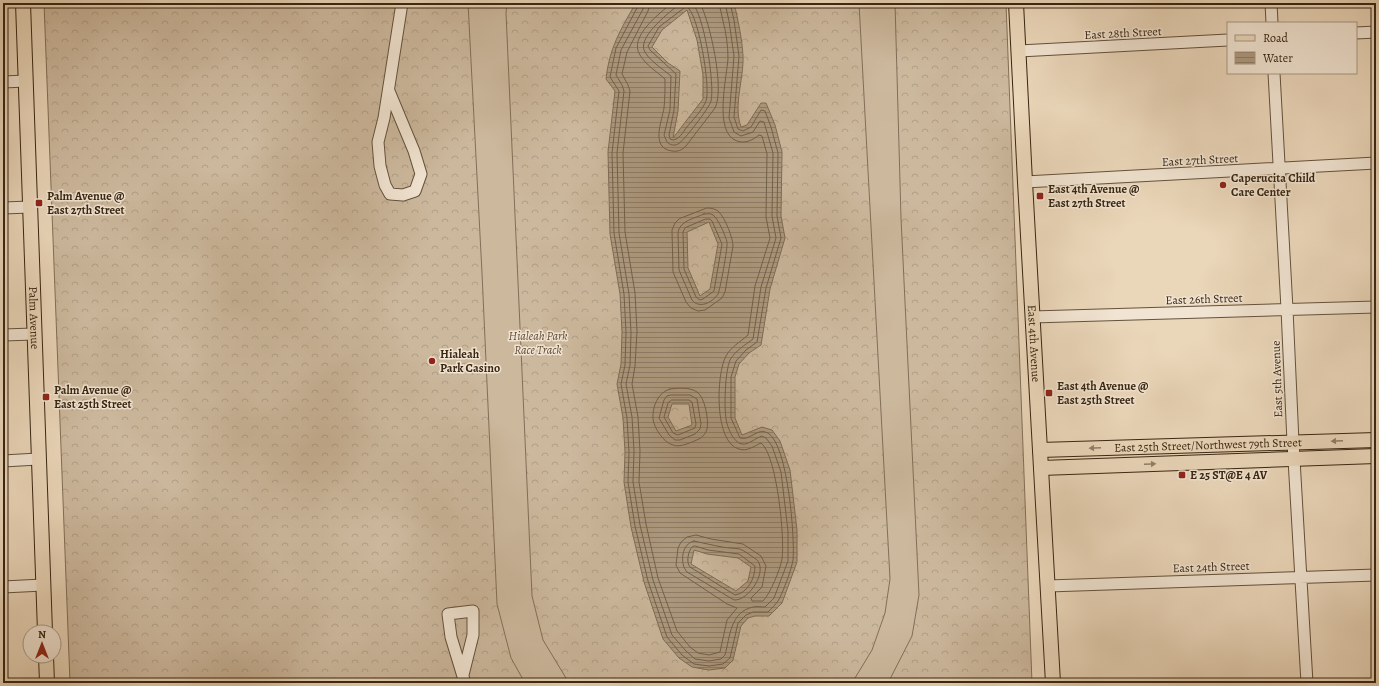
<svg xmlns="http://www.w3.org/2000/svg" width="1379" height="686" viewBox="0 0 1379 686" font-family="Alegreya,serif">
<defs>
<pattern id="forest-crowns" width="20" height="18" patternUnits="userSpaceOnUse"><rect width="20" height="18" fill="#ccb89d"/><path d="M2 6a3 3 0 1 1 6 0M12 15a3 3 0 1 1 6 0" fill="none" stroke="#b09e86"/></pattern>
<pattern id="water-rules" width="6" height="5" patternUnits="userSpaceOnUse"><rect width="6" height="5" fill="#ad9a80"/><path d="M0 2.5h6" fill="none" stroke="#8e7d67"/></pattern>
</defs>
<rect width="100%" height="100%" fill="#ead6b9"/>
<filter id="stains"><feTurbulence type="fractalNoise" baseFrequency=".005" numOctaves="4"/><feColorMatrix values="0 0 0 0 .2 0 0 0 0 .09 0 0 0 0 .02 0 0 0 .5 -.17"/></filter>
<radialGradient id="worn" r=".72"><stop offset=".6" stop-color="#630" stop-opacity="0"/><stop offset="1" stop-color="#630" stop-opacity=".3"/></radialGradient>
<path fill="url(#forest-crowns)" stroke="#826f58" d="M44,3H1006L1032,683H70Z"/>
<path fill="#ccb89d" stroke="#826f58" d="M468,3H507L506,13L532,596L543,640L569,683H525L511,658L497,604L482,273Z
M859,3H895L901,218L919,595L912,636L888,683H852L872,650L885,613L890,579Z"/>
<path fill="url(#water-rules)" stroke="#7e6c54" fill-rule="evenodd" d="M636,3H734C738,20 742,38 743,56C744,79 733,105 741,127L747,125L761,103H766L775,125L782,152L781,216L785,238L770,289L761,345L749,353L739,364L735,377V418L742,435L762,427L772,430L780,441L790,470L797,530V562L782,603L769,616H755L748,618L741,626L733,660L725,668L709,670L692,667L679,658L663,639L644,582L631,527L624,482L625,452L623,418L617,384L621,364L622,332L620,294L610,234L608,152L615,91L606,79C609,49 621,28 636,3ZM687,10L697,40L703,75V99L673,138L678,111L680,71L668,63L652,47L662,30ZM709,222L718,244L710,289L700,296L688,268L687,232ZM672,404H689L692,425L676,431L668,417ZM694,550L707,554L738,558L751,567L748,581L736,591L691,564Z"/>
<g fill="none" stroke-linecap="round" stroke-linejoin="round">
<path stroke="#726049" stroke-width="1" d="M639,3L638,6L616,48L610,77L619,91L612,153L614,233L624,294L626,332L625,365L621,384L627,418L629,452L628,482L635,526L648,581L667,637L682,655L694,664L709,666L723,664L730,658L738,623L746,615L753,612H768C771,609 775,605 778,601C782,595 792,568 793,560C795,538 788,445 768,433C757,427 751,441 740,438L731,418V377L736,361L746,350L757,342L766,288L781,238L777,216L778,153L771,127L765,111L761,110L751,127L743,131L738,129L734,117L739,56L734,20L730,3
M644,3L643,9L621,50L616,75L622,85L624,91L617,153L619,233L629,294L631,333L630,365L626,384L632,417L634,451L633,482L640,525L653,580L672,635L686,651L695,659L709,661L721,659L725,655C730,637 730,612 753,607C757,606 761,607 765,607L774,598L788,561V531L781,472L772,446L766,438L762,436C755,438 749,445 742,444C733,443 727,426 726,419C724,406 725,372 730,360C735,351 745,345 753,339L761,287L776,238L772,216L773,153L764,122L760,121L753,132L741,136L734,132L729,118L734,56L729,21L725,3
M650,3L648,11L627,52L622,74L628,85L630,91L623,153L625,232L635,293L637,331L635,366L632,384L638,417L640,451L639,482L646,524L658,578L677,631L690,647L698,653L709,655L720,652L727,620L737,608L727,604L680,573L676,565L678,548L681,542L687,537L696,535L711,539L743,544L761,556L766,566L762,587L751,598L752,601H763C770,594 780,570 782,559C785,539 777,455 761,443C754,446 747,452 739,449C714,443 716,374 726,356C731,347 740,342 748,335L755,286L770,238L766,217L767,154L762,136L759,135C753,140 745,144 737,141C713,133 727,77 728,58C728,46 726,32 723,21C722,15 720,9 719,3
M672,3C660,13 628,37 640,55C646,65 657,72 665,79C665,89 665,98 664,108C662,121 650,148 672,151C678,152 682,150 686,146L715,108C725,89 710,22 700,3
M681,3C671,11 639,35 644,50C647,59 664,70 671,76L670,110L664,135L667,142C670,145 674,146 678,144C683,142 710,107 711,101C715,85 704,13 692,3
M687,7C698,11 711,88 706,101C703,109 692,121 686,128C683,133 679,139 673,140L670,139L669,135L674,110L676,74L650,50L648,46L659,27L684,8Z
M707,208C712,208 716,209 719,212C725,218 733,238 733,246L725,292L722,298L705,310L698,311L691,308L686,302L673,272L672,230L675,223L679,219Z
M704,214C708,214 710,213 713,215C718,218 726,237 727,242C728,247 720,290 718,294C712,303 699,309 692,300L679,270L678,232C680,221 695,218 704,214Z
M706,219H710L712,221L722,244L714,291L703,299L700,300L696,297L684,269L683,232L685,228Z
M670,389C678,388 690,387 697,392C705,397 709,421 707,429C706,433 703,437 699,439C692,442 680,448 673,445C664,443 654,428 653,419C652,407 658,392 670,389Z
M672,395H690L697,399L701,424L700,429L695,434L680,440H675L669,435L659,418L664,400L667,396Z
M672,400H689L692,402L696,424L695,428L678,435L673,433L664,417L668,403Z
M694,541C703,543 712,545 722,547C727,548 734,548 740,549C745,551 751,556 756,559C769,570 749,601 734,600L687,572C679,563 682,543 694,541Z
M695,546L708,550L739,554L755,566C755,578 748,593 735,595L690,567C686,563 688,551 692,547Z"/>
<g stroke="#64523c" stroke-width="13">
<path id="minor" d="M1271,3L1272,23
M1356,33L1376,32
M1019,51L1228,40
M1274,73L1287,309L1293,442L1307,683
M3,82L26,81
M389,91L414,151L421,174L415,191L403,195L390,194L385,185L380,166L378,142L384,118L402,3
M1025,182L1376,163
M3,208L30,207
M1032,317L1376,307
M3,335L34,334
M3,461L38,459
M1048,586L1376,575
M3,587L43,585
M463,675L473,635V611L448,614L451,637L465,683"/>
</g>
<g stroke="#382612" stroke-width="16">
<g id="major">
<path id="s1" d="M23,3L45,632"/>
<path id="s2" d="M1016,3L1025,182L1053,683"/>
<path id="s3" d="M1040,450L1376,440"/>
<path d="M1041,468L1376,456"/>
<path d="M46,656L47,683"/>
</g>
</g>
<use href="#minor" stroke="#f1e4d2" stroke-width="11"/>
<use href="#major" stroke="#ead6b9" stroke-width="14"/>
</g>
<defs><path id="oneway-solid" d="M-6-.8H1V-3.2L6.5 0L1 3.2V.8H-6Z"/></defs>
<g fill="#917e66">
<use href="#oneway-solid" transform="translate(1337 441) rotate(178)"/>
<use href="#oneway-solid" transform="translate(1095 448) rotate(178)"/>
<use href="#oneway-solid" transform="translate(1150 464) rotate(-2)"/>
</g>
<g fill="#8f2418" stroke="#f1e4d2" stroke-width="1.5">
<circle cx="1223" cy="185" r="4"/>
<rect x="1036" y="192" width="8" height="8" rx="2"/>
<rect x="35" y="199" width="8" height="8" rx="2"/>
<circle cx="432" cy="361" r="4"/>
<rect x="1045" y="389" width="8" height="8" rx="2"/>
<rect x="42" y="393" width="8" height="8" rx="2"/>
<rect x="1178" y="471" width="8" height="8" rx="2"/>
</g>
<g text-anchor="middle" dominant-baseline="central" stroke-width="3" stroke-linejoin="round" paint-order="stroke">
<g font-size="12" fill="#382612" stroke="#f1e4d2">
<text transform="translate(1123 33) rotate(-3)">East 28th Street</text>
<text transform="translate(1200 160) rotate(-3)">East 27th Street</text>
<text transform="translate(1204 299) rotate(-2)">East 26th Street</text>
<text stroke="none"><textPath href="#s1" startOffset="315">Palm Avenue</textPath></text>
<text stroke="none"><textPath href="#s2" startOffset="341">East 4th Avenue</textPath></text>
<text transform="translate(1277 379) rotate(-92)">East 5th Avenue</text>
<text stroke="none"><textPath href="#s3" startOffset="168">East 25th Street/Northwest 79th Street</textPath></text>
<text transform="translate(1211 567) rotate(-2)">East 24th Street</text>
</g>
<g font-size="12" font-weight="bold" fill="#382612" stroke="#f1e4d2" text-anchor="start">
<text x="1231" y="178">Caperucita Child<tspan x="1231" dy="14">Care Center</tspan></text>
<text x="1048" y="189">East 4th Avenue @<tspan x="1048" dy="14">East 27th Street</tspan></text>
<text x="47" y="196">Palm Avenue @<tspan x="47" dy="14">East 27th Street</tspan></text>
<text x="440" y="354">Hialeah<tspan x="440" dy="14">Park Casino</tspan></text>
<text x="1057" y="386">East 4th Avenue @<tspan x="1057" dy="14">East 25th Street</tspan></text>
<text x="54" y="390">Palm Avenue @<tspan x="54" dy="14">East 25th Street</tspan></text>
<text x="1190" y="475">E 25 ST@E 4 AV</text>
</g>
<g font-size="12" font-style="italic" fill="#5d4a35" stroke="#f1e4d2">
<text x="538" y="336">Hialeah Park<tspan x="538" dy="14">Race Track</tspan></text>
</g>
</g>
<rect width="1379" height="686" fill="none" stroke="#ead6b9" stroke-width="16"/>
<rect x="4" y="4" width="1371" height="678" fill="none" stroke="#382612" stroke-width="2"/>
<rect x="8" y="8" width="1363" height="670" fill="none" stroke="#382612"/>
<rect x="1227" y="22" width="130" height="52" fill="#f1e4d2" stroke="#a79885"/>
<rect x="1235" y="35" width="20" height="6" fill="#ead6b9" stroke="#a79885"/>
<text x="1263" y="42" font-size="12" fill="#382612">Road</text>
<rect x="1235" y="52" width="20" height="12" fill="url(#water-rules)" stroke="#a79885"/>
<text x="1263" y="62" font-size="12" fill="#382612">Water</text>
<g transform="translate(42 644)"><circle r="19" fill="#f1e4d2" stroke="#a79885"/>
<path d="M0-3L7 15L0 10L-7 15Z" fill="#8f2418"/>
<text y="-6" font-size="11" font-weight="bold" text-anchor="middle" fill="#382612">N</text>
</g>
<rect width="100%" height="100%" filter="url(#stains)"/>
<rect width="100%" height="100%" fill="url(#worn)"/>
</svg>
